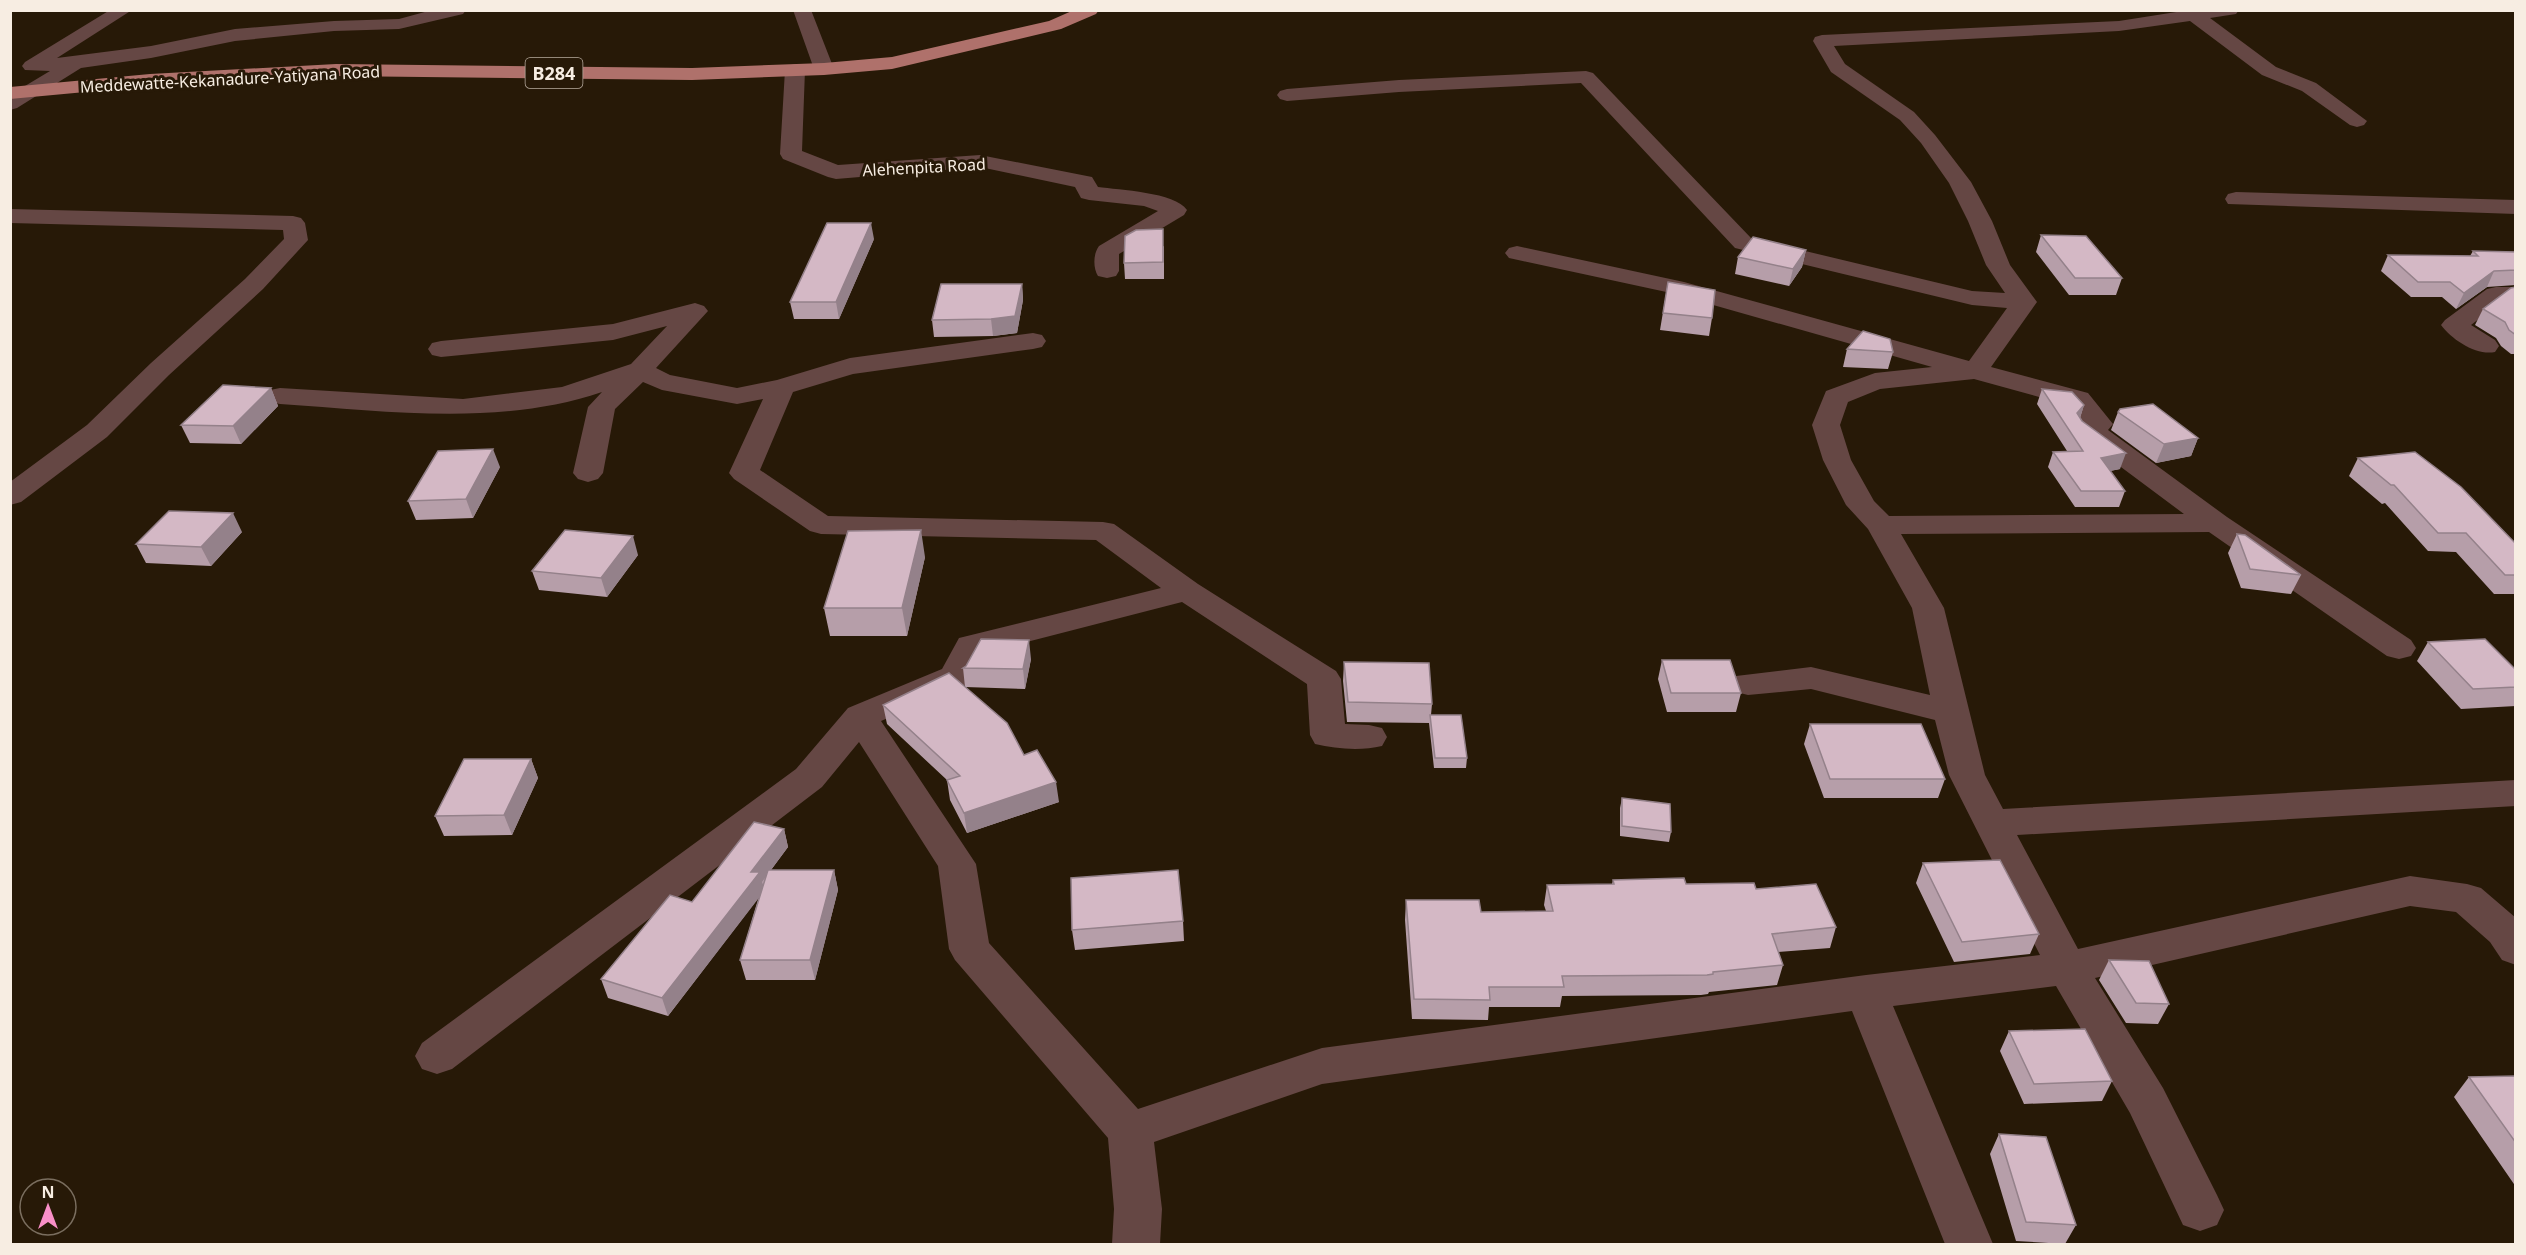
<svg xmlns="http://www.w3.org/2000/svg" width="2526" height="1255" viewBox="0 0 2526 1255" font-family="'Noto Sans',sans-serif">
<rect width="100%" height="100%" fill="#271907"/>
<g fill="none" stroke-linecap="round" stroke-linejoin="round">
<path fill="#654744" fill-rule="evenodd" d="M110,10H132L57,58L151,46L235,29L334,21L399,19L432,10H466L463,14L399,29L334,31L235,41L151,58L81,68L17,108L10,110V95L50,71L25,70L22,66L25,62Z
M793,10H811L834,69L831,73H817L814,69Z
M2189,10H2239L2236,14L2210,18L2276,67L2316,83L2367,121L2364,125L2357,127L2350,125L2302,91L2262,75L2190,21L2119,31L1834,46L1845,64L1914,112L1935,135L1971,182L1992,221L2010,265L2037,302L1991,367L2088,393L2113,424L2108,430L2227,517L2411,640L2416,648L2411,656L2399,659L2387,656L2209,532L1901,534L1944,608L1985,775L2003,809L2516,780V806L2017,835L2078,949L2410,876L2467,884L2481,888L2516,918V965L2502,960L2490,942L2456,912L2410,906L2095,978L2163,1088L2217,1195L2224,1210L2217,1225L2200,1231L2183,1225L2130,1113L2056,986L1893,1006L1993,1244H1945L1852,1011L1322,1084L1154,1142L1162,1209L1160,1244H1112L1114,1209L1108,1138L955,960L949,949L938,866L859,742L822,787L452,1069L437,1074L422,1069L415,1056L422,1043L796,769L848,708L942,669L959,638L1161,588L1096,540L821,534L810,531L734,479L729,473L763,399L737,404L662,390L643,382L615,409L603,473L598,479L588,482L578,479L573,473L588,407L602,392C499,427 387,411 280,404L270,402L266,396L270,390L280,388L463,399L562,387L631,364L667,326L613,340L441,357L432,355L428,349L432,343L441,341L613,324L695,303L704,306L708,311L656,368L670,375L737,388L777,380L850,358L1033,333L1042,335L1046,341L1042,347L1033,349L853,374L793,392L760,470L828,516L1103,522L1114,524L1198,584L1336,671L1341,679L1345,724L1369,725L1382,728L1387,737L1382,746C1361,751 1336,749 1315,744L1310,735L1307,684L1182,602L984,653L967,684L881,721L976,864L989,943L1138,1109L1322,1048L1866,975L2040,955L1949,775L1935,720L1811,689L1748,695L1736,692L1731,684L1736,676L1811,667L1930,695L1912,608L1868,529L1846,505L1823,460L1812,425L1826,391L1875,373L1932,367L1671,293L1509,258L1505,253L1509,248L1517,246L1684,282L1969,361L2007,308L1972,305L1735,248L1581,83L1399,92L1287,101L1280,99L1277,95L1280,91L1287,89L1399,80L1586,71L1593,73L1751,238L1972,291L2005,293L1986,265L1968,221L1949,183L1921,143L1900,120L1831,72L1813,41L1815,37L1822,35L2119,21ZM1974,379L2068,405L2082,421L2074,429L2078,435L2184,514L1889,516L1874,501L1851,460L1840,425L1848,402L1880,389Z
M795,64L802,66L805,70L802,151L838,165L980,155L1092,177L1098,187C1119,190 1175,192 1187,210L1184,215L1119,254V271L1116,276L1107,278L1098,276C1093,268 1093,254 1099,246L1158,211L1144,206L1089,200L1081,198L1075,187L980,167L836,179L828,177L783,159L780,154L785,70L788,66Z
M2236,192L2516,200V214L2228,204L2225,199L2228,194Z
M10,209L293,216L301,218L305,223L308,240L263,289L169,375L107,437L21,502L10,505V482L87,425L151,363L245,279L284,239L283,230L10,223Z
M2496,287H2516V301H2502L2471,325L2495,340L2499,346L2495,352C2477,356 2452,340 2441,325L2445,320L2487,289Z"/>
<path fill="#af716b" fill-rule="evenodd" d="M1074,10H1099L1096,14L1061,29L892,69L824,75L692,80L336,76L150,86L10,99V87L150,74L336,64L692,68L824,63L892,57L1049,21Z"/>
</g>
<path fill="#b69ea9" d="M2041,235L2122,278L2116,295H2069L2036,252Z
M874,239L839,319H794L790,302Z
M1164,246V279H1125L1124,263Z
M1806,250L1802,267L1789,286L1735,274L1738,257Z
M2473,251L2516,252V285L2487,287L2456,309L2442,297H2411L2381,271L2388,255L2470,256Z
M1668,282L1712,318L1709,336L1660,330Z
M1022,284L1023,300L1017,333L993,336L934,337L932,320Z
M2516,287V354H2511L2501,346L2496,338L2475,325L2483,309Z
M1847,349L1893,352L1888,369L1843,367Z
M271,388L278,406L241,444L190,443L181,425Z
M2042,389L2084,405L2080,418L2120,469L2110,471L2125,491L2119,507H2075L2048,467L2053,452L2067,451L2037,404Z
M2118,412L2198,438L2191,456L2156,463L2111,430Z
M2358,458L2516,544V594H2494L2456,552L2428,551L2385,503L2382,504L2349,476Z
M500,467L473,518L416,520L408,501Z
M242,532L211,566L146,563L136,544Z
M2237,534L2301,575L2291,594L2241,588L2228,553Z
M638,555L607,597L539,590L532,571Z
M925,557L907,636H830L824,608Z
M2428,642L2516,670V706L2461,709L2417,661Z
M1031,659L1025,689L965,687L963,668Z
M1662,660L1741,693L1736,712H1667L1658,679Z
M1344,662L1432,704L1431,715L1467,758L1466,768H1434L1429,723L1347,722L1343,681Z
M883,705L1024,755L1059,802L967,833L950,800L947,780L887,724Z
M1810,724L1945,779L1938,798H1824L1804,744Z
M531,759L538,778L512,835L444,836L435,816Z
M1622,798L1671,832L1669,842L1620,836V808Z
M784,829L788,847L771,870H834L838,890L815,980H746L740,960L759,897L668,1016L608,998L601,979L692,902Z
M1923,863L2039,934L2030,954L1954,962L1916,883Z
M1613,880L1756,889L1836,927L1830,948L1778,952L1783,965L1777,985L1709,992L1708,994L1701,995L1562,996L1560,1007H1489L1488,1020L1412,1019L1405,920L1406,900L1481,912L1546,911L1544,905L1547,885L1612,884Z
M1183,921L1184,941L1075,950L1072,930Z
M2109,960L2169,1004L2158,1024L2126,1023L2099,980Z
M2009,1031L2112,1081L2102,1101L2024,1104L2000,1051Z
M2516,1076V1187L2454,1097L2469,1077Z
M1999,1134L2076,1225L2065,1244L2016,1241L1990,1154Z"/>
<path fill="#94818a" d="M871,223L874,239L839,319L836,302Z
M1806,250L1802,267L1789,286L1793,269Z
M2494,271L2487,287L2456,309L2464,293Z
M1022,284L1023,300L1017,333L993,336L991,319Z
M271,388L278,406L241,444L233,426Z
M2084,405L2079,421L2077,413Z
M2198,438L2191,456L2156,463L2164,444Z
M493,449L500,467L473,518L466,499Z
M2126,453L2120,469L2095,474L2101,458Z
M233,513L242,532L211,566L201,547Z
M921,530L925,557L907,636L902,608Z
M633,536L638,555L607,597L601,578Z
M1029,640L1031,659L1025,689L1023,669Z
M531,759L538,778L512,835L504,815Z
M1056,782L1059,802L967,833L964,813Z
M784,829L788,847L762,882L765,890L668,1016L662,998L751,872Z
M834,870L838,890L815,980L810,960Z"/>
<path fill="#d4b8c5" stroke="#94818a" stroke-width="1.5" d="M827,223H871L836,302H790Z
M1163,229V262L1124,263L1125,236L1136,230Z
M2041,235L2086,236L2122,278H2075Z
M1753,237L1806,250L1793,269L1738,257Z
M2473,251L2516,252V270L2494,271L2464,293L2450,282H2418L2388,255L2478,256Z
M1668,282L1715,290L1712,318L1663,313Z
M941,284H1022L1015,316L991,319L932,320Z
M2516,287V335L2509,330L2505,322L2483,309L2511,288Z
M1863,331L1890,339L1893,352L1847,349Z
M223,385L271,388L233,426L181,425Z
M2042,389L2072,392L2084,405L2077,413L2082,421L2126,453L2101,458L2125,491H2081L2053,452L2083,451Z
M2153,404L2198,438L2164,444L2118,412L2120,409Z
M493,449L466,499L408,501L438,451Z
M2415,452L2461,487L2516,544V575H2505L2466,533H2438L2394,485H2391L2358,458Z
M169,511L233,513L201,547L136,544Z
M565,530L633,536L601,578L532,571Z
M921,530L902,608H824L848,531Z
M2237,534L2245,535L2301,575L2250,569Z
M981,639L1029,640L1023,669L963,668L966,666Z
M2485,639L2516,670V687L2473,689L2428,642Z
M1662,660H1730L1741,693H1671Z
M1344,662L1429,663L1432,704L1348,702Z
M949,673L1007,723L1024,755L1037,750L1056,782L964,813L947,780L960,776L883,705Z
M1430,715H1461L1467,758H1435Z
M1810,724H1921L1945,779H1830Z
M464,759H531L504,815L435,816Z
M1622,798L1670,804L1671,832L1622,826Z
M754,822L784,829L751,872H760L662,998L601,979L670,895L692,902Z
M2000,860L2039,934L1962,942L1923,863Z
M768,870H834L810,960H740Z
M1178,870L1183,921L1072,930L1071,878Z
M1684,878L1686,884L1754,883L1756,889L1816,884L1836,927L1772,934L1783,965L1713,972V974L1707,975L1562,976L1564,987H1489L1490,1000L1414,999L1406,900H1479L1481,912L1553,911L1547,885L1614,884L1613,880Z
M2109,960L2149,961L2169,1004L2136,1003Z
M2085,1029L2112,1081L2034,1084L2009,1031Z
M2516,1076V1143L2469,1077Z
M1999,1134L2046,1137L2076,1225L2026,1222Z"/>
<g text-anchor="middle" dominant-baseline="central" stroke-width="6" stroke-linejoin="round" paint-order="stroke">
<g font-size="16" fill="#f7ede2" stroke="#271907">
<text transform="translate(230 79) rotate(-3)">Meddewatte-Kekanadure-Yatiyana Road</text>
<text transform="translate(924 167) rotate(-3)">Alehenpita Road</text>
</g>
<rect fill="#271907" stroke="#b9ada0" stroke-width="1.5" x="525.5" y="58" width="57" height="30" rx="4.5"/>
<g font-size="18" font-weight="bold" fill="#f7ede2">
<text x="554" y="73">B284</text>
</g>
</g>
<rect width="2526" height="1255" fill="none" stroke="#f7ede2" stroke-width="24"/>
<g transform="translate(48 1207)"><circle r="28" fill="#271907" stroke="#7a6e5f" stroke-width="1.5"/>
<path d="M0-4.5L10 22L0 15L-10 22Z" fill="#f98fc8"/>
<text y="-9" font-size="16" font-weight="bold" text-anchor="middle" fill="#f7ede2">N</text>
</g>
</svg>
